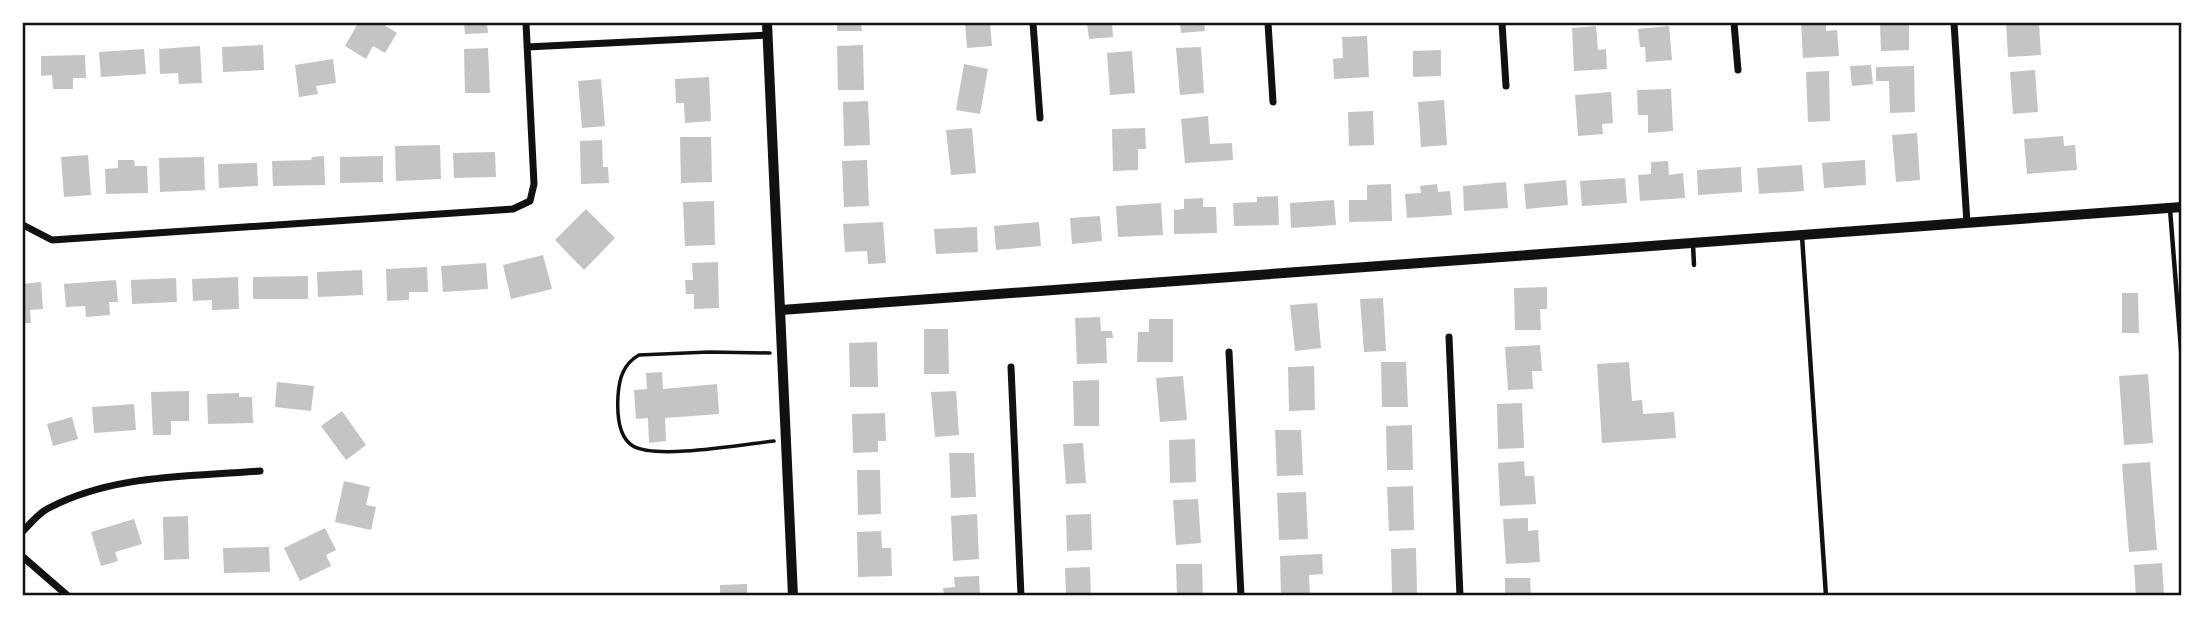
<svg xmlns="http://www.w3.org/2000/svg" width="2205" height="619" viewBox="0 0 2205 619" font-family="'Varela Round',sans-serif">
<rect width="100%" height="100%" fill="#fff"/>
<path fill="#c4c4c4" d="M358,23H385L384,25L397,33L385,53L373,46L366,59L345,46Z
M464,23H487L488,33L465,34Z
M837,23H861L862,31H837Z
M965,23H990L992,46L967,48Z
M1087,23H1112L1113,37L1089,39Z
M1180,23H1204L1205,31L1181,33Z
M1801,23H1826V31L1837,30L1839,56L1803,58Z
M1880,23H1909V50L1881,51Z
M2006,23H2039L2041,55L2008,57Z
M1596,26L1598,50L1606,49L1607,69L1574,71L1572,28Z
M1669,26L1672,60L1646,62L1645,47H1640L1638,29Z
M1367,36L1369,77L1334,79L1333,59L1343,58L1342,37Z
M263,45L264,70L223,72L222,47Z
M863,45L864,90H838L837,46Z
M200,46L202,83L179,84L178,73L160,74L159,49Z
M1201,47L1204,93L1180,95L1176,48Z
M488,48L490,93H465L464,49Z
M144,49L146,74L101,77L99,52Z
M1441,50V76L1413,77V51Z
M1132,51L1135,93L1110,95L1107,53Z
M85,55L86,78H73V89H53L52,75L41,76V56Z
M333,59L336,83L316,86L318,94L299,97L295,65Z
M964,64L988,69L980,114L956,110Z
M1871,65L1873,84L1852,86L1850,66Z
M1914,66L1915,112L1890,113L1889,81H1876V67Z
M2035,70L2038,112L2013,114L2010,72Z
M1829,71L1830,121L1808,122L1806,72Z
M709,77L711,121L685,123L684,103H676L675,79Z
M601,79L605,126L582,128L578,81Z
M1671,89L1673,131L1648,133V115H1638L1637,90Z
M1611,92L1613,123L1602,124L1603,134L1578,136L1575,95Z
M1444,100L1447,145L1421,147L1418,102Z
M868,101L870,145L844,146L843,102Z
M1373,111L1374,145L1349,146L1348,112Z
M1208,116L1210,144L1232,143L1233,160L1185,163L1181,119Z
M972,128L976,173L951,175L946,130Z
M1145,128L1146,149H1138V170L1113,171L1112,129Z
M1917,133L1920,180L1896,182L1892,135Z
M2063,136L2064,146L2075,145L2077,170L2027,174L2024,139Z
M680,137H711L712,182L681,183Z
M602,140L603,167H608L609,183L581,184L580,141Z
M440,145L441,179L396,181L395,146Z
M495,152L496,177L454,178L453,153Z
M88,155L91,195L64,197L61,157Z
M324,156L325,185L273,186L272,161L311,160L312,157Z
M383,156V182L340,183V157Z
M204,157L205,190L160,192L159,158Z
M118,160H134L135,166H147L148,193L106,194L105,169L118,168Z
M867,160L869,206L844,207L842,161Z
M1865,160L1866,185L1824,188L1822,163Z
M1668,161L1669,175L1683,173L1685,198L1640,201L1638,175L1651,174V162Z
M257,163L258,186L219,188L218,164Z
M1802,165L1804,191L1759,194L1757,168Z
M1741,167L1742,192L1698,195L1697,170Z
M1625,178L1627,203L1582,206L1580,181Z
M1566,180L1568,205L1526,209L1524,184Z
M1506,182L1508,208L1464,211L1463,186Z
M1391,184L1392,221L1349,222V200H1367V185Z
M1437,184L1438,192L1450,191L1452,215L1407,218L1405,194L1421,193L1420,186Z
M1278,196L1279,225L1234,226L1233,203L1257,202V197Z
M1203,198V207H1216L1217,233L1174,234V210L1184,209V199Z
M1334,200L1336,225L1291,228L1290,203Z
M714,201L715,245L685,246L683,202Z
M1161,203L1163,235L1118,237L1116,206Z
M586,209L615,238L584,270L555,240Z
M1100,216L1102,241L1072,244L1070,218Z
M883,222L886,263L868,264L867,251L845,252L843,224Z
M1039,222L1041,246L996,250L994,226Z
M977,227L978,252L936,254L934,229Z
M543,255L552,289L511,299L503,265Z
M718,262L719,308L694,309V294H686L685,280H693L692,263Z
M486,263L488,289L443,292L441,266Z
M427,267L428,292H409V300L387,301L386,269Z
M362,270L363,295L318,297L317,272Z
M308,276V299H253V277Z
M238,277L239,309L212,310V300L193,301L192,279Z
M176,278L177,302L132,304L131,280Z
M116,280L118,302H109L110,315L86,317L85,306L66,307L64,284Z
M41,282L43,309L30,310L31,323H23V284Z
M1547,287V309H1540L1541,330H1515L1514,288Z
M2122,293H2138L2139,333H2122Z
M1383,298L1386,351L1364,352L1360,299Z
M1317,303L1321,348L1295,351L1290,305Z
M1100,317L1101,331H1112L1113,338H1106L1107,363L1077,364L1075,318Z
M1149,319H1173V362H1137L1138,332H1149Z
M924,329H948L949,374H924Z
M877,342L878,387H850L849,343Z
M1540,345L1542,371H1532L1533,389L1508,390L1505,347Z
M1381,362H1406L1408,407H1382Z
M1629,362L1632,401L1642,400L1643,414L1674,412L1676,438L1602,443L1597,364Z
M1314,366L1315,410L1289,411L1288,367Z
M662,372L663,389L717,384L719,414L665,418L666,441L649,443L648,418L636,419L634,390L647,389L646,373Z
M2148,374L2153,443L2124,445L2119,376Z
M1183,376L1187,420L1160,422L1156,378Z
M1099,380V426H1074L1073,381Z
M277,382L314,386L311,411L275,407Z
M189,391V421H171V435H153L151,392Z
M956,391L959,435L935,437L931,392Z
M239,393V397H252L253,423L208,424L207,394Z
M1522,403L1524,448L1498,449L1497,404Z
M134,404L136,430L94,433L92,407Z
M342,411L366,445L346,460L321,426Z
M885,413L886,441H878V452L853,453L852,414Z
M72,417L78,439L53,446L47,424Z
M1412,425L1413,470H1387L1386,426Z
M1275,430H1301L1303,475L1277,476Z
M1195,439L1196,482L1170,483L1169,440Z
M1083,443L1086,483L1066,484L1063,444Z
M949,453H974L976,497L951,498Z
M1524,461L1525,476H1534L1536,504L1500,506L1498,463Z
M2150,462L2157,550L2129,552L2122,464Z
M857,470H880L881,514L858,515Z
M344,481L370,487L366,505L376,507L371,530L335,522Z
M1413,486L1414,530L1389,531L1387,487Z
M1306,492L1308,539L1279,540L1277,493Z
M1198,499L1201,543L1176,545L1173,500Z
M977,514L979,559L953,561L951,516Z
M1091,514L1092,550L1067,551L1066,515Z
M188,516L189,559L164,560L163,517Z
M1528,518V531L1538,530L1540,562L1506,564L1503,519Z
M134,519L142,544L115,552L118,561L101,566L91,532Z
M325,528L336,550L326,555L331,566L300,581L284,548Z
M881,531L882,548H891L892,576L858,577L857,532Z
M269,547L270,572L224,573L223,548Z
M1416,548L1417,593L1392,594L1391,549Z
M1322,554L1323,574L1309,575L1310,596H1281L1280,556Z
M2162,563L2164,596H2136L2134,565Z
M1176,564H1202L1203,596H1177Z
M1090,567L1091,596H1066L1065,568Z
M979,576L980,596H944L943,588L955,587L954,577Z
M1505,578H1530L1531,596H1505Z
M747,584V596H720V585Z
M884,593V596H859V594Z"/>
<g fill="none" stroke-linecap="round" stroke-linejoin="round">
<path stroke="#111" stroke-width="3.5" d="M770,353L709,352L639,355C623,364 619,379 618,396C617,413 618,437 633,446C656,460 745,444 774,441"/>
<path stroke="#111" stroke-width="4.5" d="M2170,209L2182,362
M1802,236L1826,596
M1693,244L1694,265"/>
<path stroke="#111" stroke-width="7" d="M1033,23L1040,118
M1268,23L1273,102
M1502,23L1506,86
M1734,23L1738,70
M1954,23L1967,223
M527,47L767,35
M23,225L52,240L513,209L530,201L534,184L526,23
M1449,337L1460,596
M1229,352L1241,596
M1011,367L1021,596
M23,531C30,524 38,514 47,509C112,474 188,477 260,471
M23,557L68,596"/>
<path stroke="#111" stroke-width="10" d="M767,23L793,596
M781,310L2182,207"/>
</g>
<rect width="2205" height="619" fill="none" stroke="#ffffff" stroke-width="49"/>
<rect x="24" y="24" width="2156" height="570" fill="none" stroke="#111" stroke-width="2.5"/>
</svg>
